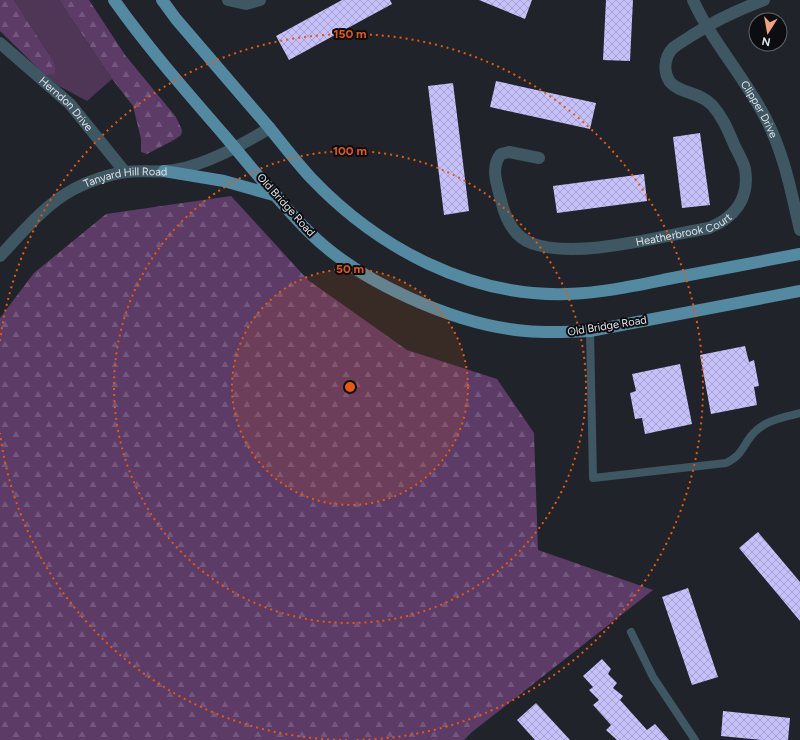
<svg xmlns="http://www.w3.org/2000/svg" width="800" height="740" viewBox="0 0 800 740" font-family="Figtree,sans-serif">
<defs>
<pattern id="forest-firs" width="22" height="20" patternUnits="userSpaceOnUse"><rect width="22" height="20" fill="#5c3b66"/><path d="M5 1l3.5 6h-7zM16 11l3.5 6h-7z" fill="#73577c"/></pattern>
<pattern id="building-cross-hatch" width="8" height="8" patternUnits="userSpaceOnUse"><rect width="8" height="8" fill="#c6c1fb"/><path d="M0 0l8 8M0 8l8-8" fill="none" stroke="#a5a2ce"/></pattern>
</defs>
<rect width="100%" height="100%" fill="#20242a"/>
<path fill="#4f3657" d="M14,0H59L112,79L87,101L59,86L45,75L52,59Z"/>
<path fill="url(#forest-firs)" d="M0,0H14L52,59L55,66V74L45,75L0,31Z
M59,0H89L125,55L176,117L182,130L181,135L174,140L147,154L141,152V139L133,106L112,79Z
M231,196L308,280L407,350L497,379L534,433L538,550L653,590L472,732L464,740H0V318L34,273L106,214Z"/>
<path fill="url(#building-cross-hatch)" d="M342,0H390L392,4L289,60L276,36Z
M479,0H532L525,19Z
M606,0H633L630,61L603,60Z
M496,81L596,103L590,129L490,107Z
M453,83L469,211L444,215L428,86Z
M700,133L710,205L682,208L673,137Z
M644,174L647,201L557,213L553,186Z
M745,346L749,362L754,360L759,386L754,387L757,405L711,414L700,355Z
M680,364L692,424L645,434L642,418L635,419L630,393L636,391L632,374Z
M758,532L800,582V621L739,548Z
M688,588L718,677L692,685L662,597Z
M602,659L611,669L608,674L617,683L613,688L623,696L620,700L647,730L655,724L669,740H617L606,730L611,725L593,705L599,700L589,690L593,687L583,676Z
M536,703L570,740H535L517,720Z
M723,711L790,718L788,740H762L721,736Z"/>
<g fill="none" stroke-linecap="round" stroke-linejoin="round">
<path stroke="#3e5763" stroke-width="8" d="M590,331L593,478L726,463C742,455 741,449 751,436C764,420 781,418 800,413
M631,632L653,677L695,740"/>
<g stroke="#3e5763" stroke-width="12">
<path d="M228,0L246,4L260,0"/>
<path id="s1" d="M693,0C712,42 744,76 765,117C784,153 791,191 800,230"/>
<path id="s2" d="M0,43L70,104L125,172"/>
<path id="s3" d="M539,158L509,152L501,154C490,167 497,185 501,200C505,218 513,236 531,243C576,260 661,236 709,228C734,218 750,199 745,169C743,160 736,150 733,142C727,128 722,116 712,105C700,92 679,93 670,82C663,72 664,57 673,48C678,44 685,40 691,36C714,21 737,10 764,0"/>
</g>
<path stroke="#3e5763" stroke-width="12" id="s4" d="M0,256C23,232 44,205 74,189C89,181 110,174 126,172C143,170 159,173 175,170C208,164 241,145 270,128"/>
<path stroke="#5489a2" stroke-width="12" d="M114,0C148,48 186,91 224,135C252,168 279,202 309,232C359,282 455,325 526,331C547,333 568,332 590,331L800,291
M162,0L176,19C206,54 237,90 267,125C282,143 296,162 312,179C378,248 470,297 567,294C603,293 638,285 673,278C715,270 758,262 800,254
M164,171L224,181L277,196"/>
</g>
<circle cx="350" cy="387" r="118" fill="#e8590c" fill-opacity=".12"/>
<g fill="none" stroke="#e8590c" stroke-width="2" stroke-dasharray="2 4">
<circle cx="350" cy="387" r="118"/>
<circle cx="350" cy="387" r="236"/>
<path d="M347 740A353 353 0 0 1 0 433M0 341A353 353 0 1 1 353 740"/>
</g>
<g text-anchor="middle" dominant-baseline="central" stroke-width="4" stroke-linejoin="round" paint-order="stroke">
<g font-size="11" fill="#dfe2e6" stroke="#0c0d10">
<text stroke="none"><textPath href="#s2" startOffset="90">Herndon Drive</textPath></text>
<text stroke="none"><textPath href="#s1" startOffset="128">Clipper Drive</textPath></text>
<text stroke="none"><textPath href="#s4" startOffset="154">Tanyard Hill Road</textPath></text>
<text transform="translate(286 205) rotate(48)">Old Bridge Road</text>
<text stroke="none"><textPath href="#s3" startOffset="297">Heatherbrook Court</textPath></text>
<text transform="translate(607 326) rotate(-9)">Old Bridge Road</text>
</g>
</g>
<circle cx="350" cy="387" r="6" fill="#e8590c" stroke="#0c0d10" stroke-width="2"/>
<g font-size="12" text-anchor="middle" font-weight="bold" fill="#e8590c" stroke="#0c0d10" stroke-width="4" stroke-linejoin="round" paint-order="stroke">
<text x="350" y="38">150 m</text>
<text x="350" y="155">100 m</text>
<text x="350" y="273">50 m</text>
</g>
<g transform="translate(768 32) rotate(191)"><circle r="19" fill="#0c0d10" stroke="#606266"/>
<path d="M0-3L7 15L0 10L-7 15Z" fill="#f1a17c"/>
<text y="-6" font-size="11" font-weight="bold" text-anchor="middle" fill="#dfe2e6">N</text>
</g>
</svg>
